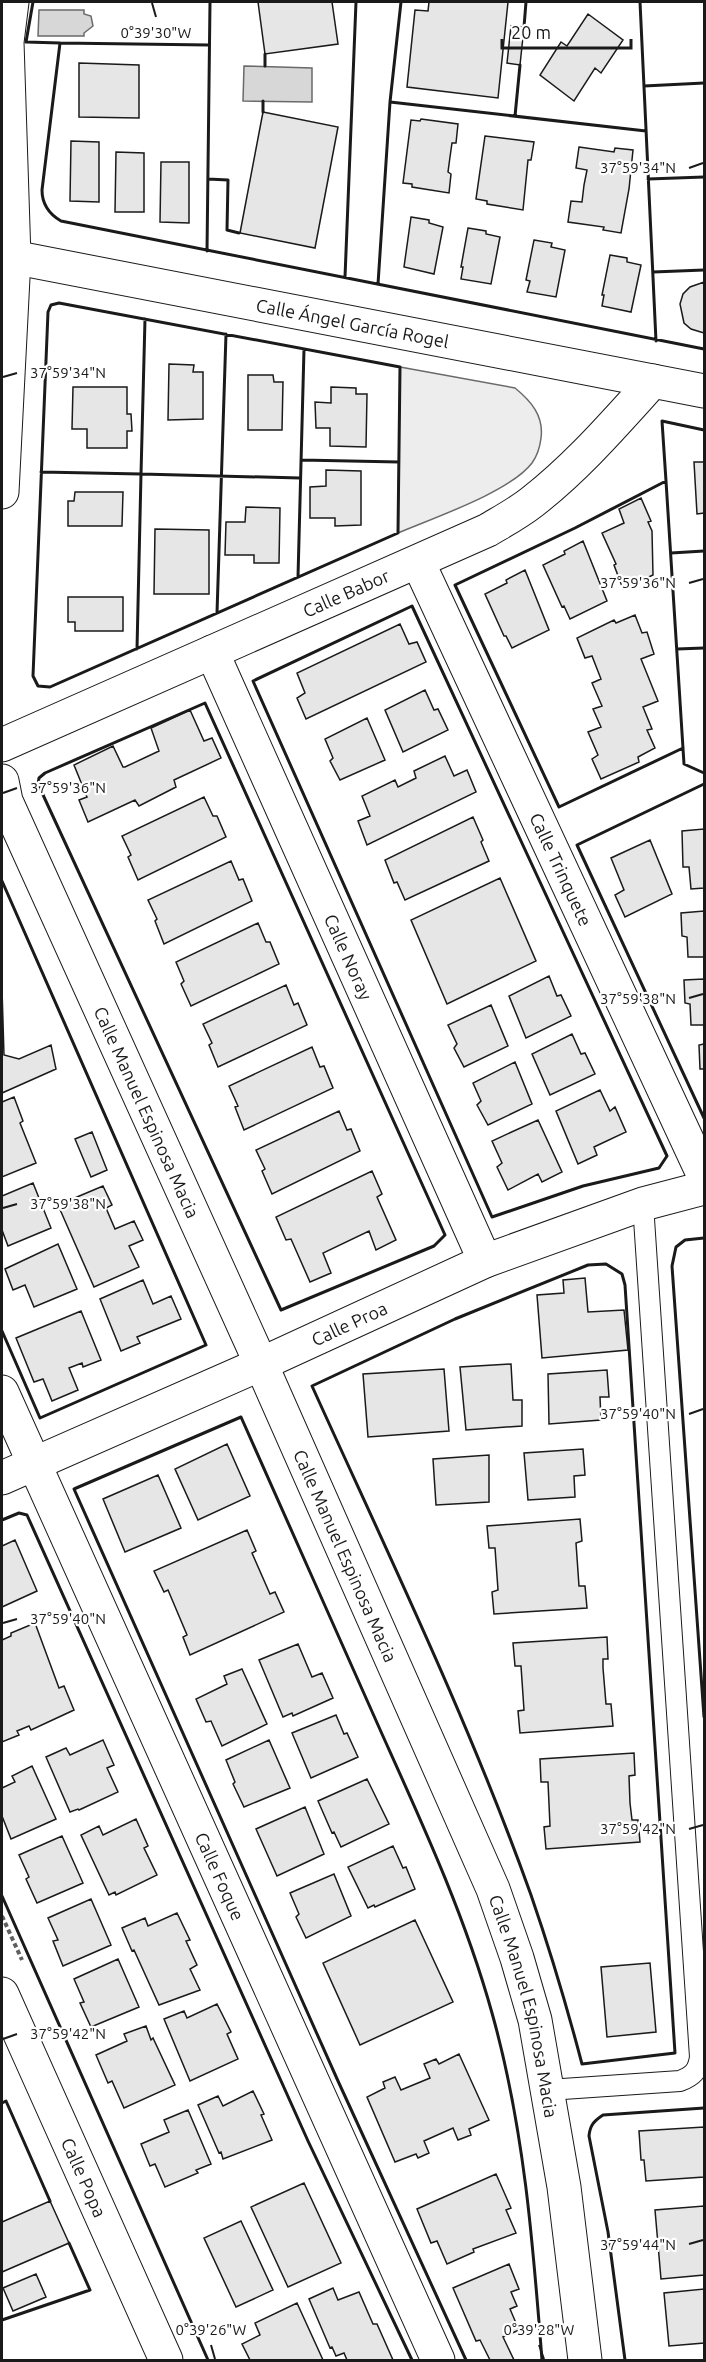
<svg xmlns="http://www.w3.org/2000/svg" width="706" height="2362" viewBox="0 0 706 2362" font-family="Ubuntu,sans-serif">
<rect width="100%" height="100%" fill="#fff"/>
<path fill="#ededed" stroke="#6a6a6a" stroke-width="1.5" d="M400,367L515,388C531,401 544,416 541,438C540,447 537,456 532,463C510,492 433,518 398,533Z"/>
<path fill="#d7d7d7" stroke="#6a6a6a" stroke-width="1.5" d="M39,10H84V14L91,16L93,26L84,33V36H38Z
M244,66L312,68V102L243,101Z"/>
<path fill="#e6e6e6" stroke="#1a1a1a" stroke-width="1.5" d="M258,2H332L338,44L265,54Z
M429,2H508L498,98L407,87L415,10L428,11Z
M588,14L623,40L601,73L595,68L574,101L540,75L561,42L567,46Z
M511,26L524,27L520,65L507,63Z
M79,63L139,65V118L79,117Z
M263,112L338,127L315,248L240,233Z
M421,119L458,124L456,143H452L450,157L448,172L451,174L449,193L412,187V184L403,183L411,120L420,121Z
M485,136L534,142L531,160H528L523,210L487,204V201L476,199Z
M71,141L99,142V202L70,201Z
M579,147L614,152L615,148L633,150L629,189L621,233L603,230L604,227L568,222L571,201L582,202L584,185L587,170L576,168Z
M116,152L144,153V212H115Z
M161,162H189V223L160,222Z
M411,217L429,220V223L443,227L434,274L404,267Z
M468,228L486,231V234L500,237L491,284L461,279L463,267H461Z
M534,240L552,243L551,247L565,250L556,297L527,292L530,281L526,280Z
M610,255L627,258V262L641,265L631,312L602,306L604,295H602Z
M704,282V333L691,329L684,323L680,304L683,294L690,287Z
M169,364L194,365L193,372H203V419L168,420Z
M248,375H273L274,382H283L282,430H248Z
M73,387H127V414H131L132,431H127V448H87V429H72Z
M331,387L356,388V394H367L366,447L330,446V428H316L315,402L331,403Z
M694,462H704V513L697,514Z
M326,470L361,471V525L335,526V518H310V487L326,486Z
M75,492H123L122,526H68V501H74Z
M641,498L651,521L648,522L652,531L653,575L623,589L614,565L616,564L602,533L624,523L619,509Z
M246,507L280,508L279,563H254V555H225L226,522H245Z
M155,529L209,530V594H154Z
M583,541L607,601L570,619L564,606L562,607L543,565L565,554L564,551Z
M525,570L549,630L512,648L506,636H504L485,594L507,583L506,580Z
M68,597H123V631H75V622H68Z
M635,615L642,633L647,632L654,654L641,659L658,701L643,707L652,729L647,730L655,748L638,757L639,762L601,779L592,759L598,755L588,732L601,727L593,709L602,706L592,683L601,679L592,656L585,658L577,638L614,620L616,623Z
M400,624L409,644L417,642L426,662L306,719L297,698L305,693L297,673Z
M425,690L434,710L438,709L448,730L403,752L385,710Z
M190,710L204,741L212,738L221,758L174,780L176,787L139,806L135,800L88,822L79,800L87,797L74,765L113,746L123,767H125L159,751L151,728Z
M367,718L385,760L340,780L330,761L333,758L325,739Z
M445,756L454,776L467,770L476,792L367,845L358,821L370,816L362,796L395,780L398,787L416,778L414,771Z
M204,797L213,816H217L226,837L138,880L128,857L131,855L122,836Z
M473,817L483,840L481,842L489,861L405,900L397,882L394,883L385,860Z
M704,829V888L691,889L689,867H683L682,831Z
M650,840L672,894L625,917L615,895L624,890L611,858Z
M231,861L239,880L243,879L252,901L164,944L155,921L157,919L148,900Z
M500,878L536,961L447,1004L411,920Z
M704,911V957H688L687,937L682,936L681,913Z
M258,923L266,942H270L279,964L191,1006L181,984L184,981L176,962Z
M549,976L557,996L561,995L571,1016L526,1038L509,996Z
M704,979V1025H691L690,1004L685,1003L684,980Z
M286,985L294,1005L298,1003L307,1025L218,1067L209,1045L212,1043L203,1024Z
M2,989L4,1055L19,1059L51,1045L56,1069L2,1093Z
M491,1005L508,1046L464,1067L454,1048L457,1044L448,1025Z
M572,1034L581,1054L585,1053L595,1074L550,1095L532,1054Z
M704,1044V1069H700L699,1045Z
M312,1047L320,1067L324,1066L333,1088L244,1130L235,1107L238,1106L229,1086Z
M515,1062L532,1104L488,1125L477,1105L481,1101L473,1083Z
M600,1090L610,1111L615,1107L626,1132L594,1147L597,1155L578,1164L556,1111Z
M14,1097L23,1121L20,1123L36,1163L2,1177V1102Z
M339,1111L347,1130L351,1129L360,1151L272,1194L262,1171L265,1169L256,1150Z
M538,1120L562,1172L542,1182L538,1174L508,1190L497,1167L502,1163L492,1141Z
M92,1132L107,1170L91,1177L75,1139Z
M372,1171L382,1194L377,1197L396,1240L376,1250L369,1231L323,1253L331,1273L310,1282L291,1239L286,1240L276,1217Z
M33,1183L51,1228L8,1246L2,1230V1196Z
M103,1186L112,1205L106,1208L115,1229L134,1221L143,1240L129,1246L139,1267L94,1287L58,1205Z
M58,1244L77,1289L34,1307L25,1285L13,1290L5,1269Z
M585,1278L588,1312L624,1310L628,1350L542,1358L537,1295L564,1293L563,1280Z
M143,1280L153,1304L171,1296L181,1319L137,1337L140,1343L121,1351L100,1299Z
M81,1311L101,1360L83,1367L82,1363L69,1368L78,1390L52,1401L43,1379L34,1382L16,1338Z
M511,1364L513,1400H522V1426L466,1430L460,1367Z
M444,1369L449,1431L368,1437L363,1374Z
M607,1370L609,1397H600L601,1420L549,1424L548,1374Z
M227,1444L250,1496L198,1520L175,1469Z
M583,1449L585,1475L574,1476L575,1497L528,1500L524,1453Z
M489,1455V1502L436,1505L433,1459Z
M158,1475L181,1528L125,1552L103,1499Z
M580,1519L582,1541L576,1543L579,1586H585L587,1608L494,1614L492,1592L498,1590L495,1548H489L487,1526Z
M247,1530L256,1551L252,1553L270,1594L275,1592L284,1612L190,1655L183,1637L187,1635L168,1590L164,1592L154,1571Z
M15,1540L37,1591L2,1607V1546Z
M35,1623L59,1688L64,1686L74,1710L31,1730L29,1726L17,1731L19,1735L2,1742V1640L11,1636V1633Z
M607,1637L608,1659H603V1668L606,1704H611L613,1726L520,1733L518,1711L524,1710L521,1666H515L513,1643Z
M298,1644L312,1677L322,1673L333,1698L293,1716L292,1713L283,1717L259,1660Z
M242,1669L267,1724L222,1746L211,1721L206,1722L196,1699L227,1684L224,1676Z
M336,1715L344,1734L347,1733L358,1757L311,1778L292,1733Z
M103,1740L114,1765L107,1768L118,1792L79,1810L78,1809L70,1812L46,1757L66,1748L70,1755Z
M269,1740L290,1788L244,1807L233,1784L235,1782L226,1760Z
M634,1753L635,1775L629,1776L630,1803L632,1820H638L640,1842L546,1849L544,1827L550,1826L548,1782H541L540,1759Z
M32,1766L56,1819L11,1839L2,1816V1788L15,1782L12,1776Z
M367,1779L389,1824L341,1847L334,1832L332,1833L318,1801Z
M305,1807L324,1854L277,1876L256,1829Z
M136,1819L148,1846L144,1848L157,1875L116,1895L115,1892L109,1895L81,1835L99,1826L103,1835Z
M62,1836L83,1883L37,1903L26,1879L29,1877L19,1855Z
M393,1846L403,1868L406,1867L415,1889L375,1907L374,1905L368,1908L348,1867Z
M334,1874L351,1916L306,1938L296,1917L299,1914L290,1893Z
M91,1899L111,1945L63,1966L53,1941L58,1940L48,1918Z
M177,1913L190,1940L186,1941L197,1965L190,1969L200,1990L159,2005L134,1950L132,1951L122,1928L145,1918L148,1926Z
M415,1920L453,2002L360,2045L323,1963Z
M118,1959L139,2007L91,2027L80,2003L84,2002L74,1979Z
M650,1963L656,2032L607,2037L601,1967Z
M217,2004L231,2032L227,2034L238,2059L190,2081L164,2019L184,2011L187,2018Z
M146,2026L151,2040L153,2038L175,2085L124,2108L112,2081L108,2083L96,2055L127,2041L124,2034Z
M459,2054L489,2120L469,2129L471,2135L458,2140L453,2128L424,2141L429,2153L418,2158L416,2154L395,2162L367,2097L385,2088L383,2082L395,2077L401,2090L430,2078L424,2064L436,2059L439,2064Z
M253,2091L264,2114L261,2115L272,2140L223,2159L221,2152L219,2153L198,2105L218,2096L223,2106Z
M188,2110L211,2164L196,2170L198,2173L165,2187L155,2164L150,2166L141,2144L169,2132L164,2120Z
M704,2127V2177L646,2181L644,2160H641L639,2131Z
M496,2174L511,2208L506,2210L516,2233L473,2249L474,2252L447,2264L437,2241L431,2243L417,2209Z
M304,2183L341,2263L288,2287L251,2207Z
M50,2201L69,2243L2,2272V2222Z
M704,2206V2275L661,2279L655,2210Z
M241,2221L273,2290L236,2307L204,2238Z
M509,2264L519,2289L511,2292L517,2306L510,2309L519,2330L503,2337L514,2360H490L480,2340L476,2341L453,2288Z
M36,2274L46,2297L13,2311L3,2288Z
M333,2288L338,2300L359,2292L373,2324H377L393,2360H347L344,2353L336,2356L332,2347L330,2348L309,2299Z
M704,2289V2343L669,2346L664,2293Z
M297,2303L323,2360H250L242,2344L260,2335L255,2323Z"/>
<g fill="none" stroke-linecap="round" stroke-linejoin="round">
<g stroke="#1a1a1a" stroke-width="22">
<path id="lane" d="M548,2090L680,2081C693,2076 698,2071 700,2057L643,1204"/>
</g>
<g stroke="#1a1a1a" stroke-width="35">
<g id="street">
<path id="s1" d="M2,255L704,391"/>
<path d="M2,492L14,258L7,42L12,2"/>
<path id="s2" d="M418,562L704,1176"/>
<path id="s3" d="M212,652L485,1261"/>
<path id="s4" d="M2,745L488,530C503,521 518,513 532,502C577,467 614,424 653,381"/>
<path id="s5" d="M2,781L6,801L261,1364L493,1889L517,1958L535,2020L564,2187L585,2360"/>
<path id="s6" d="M2,1392L438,2360"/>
<path id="s7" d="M2,1478L261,1364L485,1261L643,1204L704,1188"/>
<path id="s8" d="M2,1994L166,2360"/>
</g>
</g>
<path stroke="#5f5f5f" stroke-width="4" stroke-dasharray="4.5 3" stroke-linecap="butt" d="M2,1916L22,1960"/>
<use href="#lane" stroke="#fff" stroke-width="20"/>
<use href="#street" stroke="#fff" stroke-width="33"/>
<path stroke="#1a1a1a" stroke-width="3" d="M33,2L26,42L60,43L42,190C42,205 49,214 61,221L704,349
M640,2L656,341
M524,27L526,2
M60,43L209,45
M265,66V54
M644,86L704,83
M390,102L646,131
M263,112V101
M515,116L520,65
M208,179L228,180L227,230L239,233
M648,179L704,177
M207,251L210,2
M653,272L704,270
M345,277L356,2
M378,284L390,102L401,2
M59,303L400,367L398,533L50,687L38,686L33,676L48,312L51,305Z
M301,460L399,462
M41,472L141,474L145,319
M666,481L684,764L704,773
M671,553L704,551
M298,577L304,349
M412,606L667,1156L659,1168L583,1186L492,1217L253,681Z
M217,613L226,334
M137,649L141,474L300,478
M677,649L704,648
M205,703L445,1235L434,1246L281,1310L38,784L39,778L45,773Z
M683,748L559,807L455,585L575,528L666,481L662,421L704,430
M704,784L577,845L704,1118
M2,881L206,1345L40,1418L2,1331
M704,1238L685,1240L676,1247L672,1266L704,1717
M606,1264L622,1274L625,1285L675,2053L582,2064C567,2007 550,1950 531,1895C469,1721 388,1554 312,1386L455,1319L588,1265Z
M2,1520L19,1513L27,1515L308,2141L412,2360
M2,1896L208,2360
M2,2103L6,2101L50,2201
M2,2320L90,2290L69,2243
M466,2360L338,2081L74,1489L241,1417C288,1523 335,1628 382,1734C423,1825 465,1916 492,2013C524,2127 533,2243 542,2360
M625,2360L608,2232L589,2136C590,2125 594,2121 603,2115L704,2108"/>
</g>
<path fill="none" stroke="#1a1a1a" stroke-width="2" d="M152,3L156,17M689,168L703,163M3,377L17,373M689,583L703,579M3,793L17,788M689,998L703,994M3,1208L17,1204M689,1414L703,1409M3,1623L17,1619M689,1829L703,1825M3,2039L17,2034M689,2244L703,2240M211,2345L215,2359M539,2345L544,2359"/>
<g text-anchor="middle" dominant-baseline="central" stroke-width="4.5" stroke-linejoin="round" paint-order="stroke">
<g font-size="18" fill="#1a1a1a" stroke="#fff">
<text stroke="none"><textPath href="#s1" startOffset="357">Calle Ángel García Rogel</textPath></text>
<text stroke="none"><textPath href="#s4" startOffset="376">Calle Babor</textPath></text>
<text stroke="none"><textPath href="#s2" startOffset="339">Calle Trinquete</textPath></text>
<text stroke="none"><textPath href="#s3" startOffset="334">Calle Noray</textPath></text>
<text stroke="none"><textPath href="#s5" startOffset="362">Calle Manuel Espinosa Macia</textPath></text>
<text stroke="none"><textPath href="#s7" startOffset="380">Calle Proa</textPath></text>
<text stroke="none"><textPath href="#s5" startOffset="848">Calle Manuel Espinosa Macia</textPath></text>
<text stroke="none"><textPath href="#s6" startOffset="531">Calle Foque</textPath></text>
<text stroke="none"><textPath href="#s5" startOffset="1334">Calle Manuel Espinosa Macia</textPath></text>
<text stroke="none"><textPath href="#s8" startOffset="201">Calle Popa</textPath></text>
</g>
</g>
<g font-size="15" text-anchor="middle" fill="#1a1a1a" stroke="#fff" stroke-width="4.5" stroke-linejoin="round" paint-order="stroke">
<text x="156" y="38">0°39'30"W</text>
<text x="638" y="173">37°59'34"N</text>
<text x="68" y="378">37°59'34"N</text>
<text x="638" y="588">37°59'36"N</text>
<text x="68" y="793">37°59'36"N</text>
<text x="638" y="1004">37°59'38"N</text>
<text x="68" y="1209">37°59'38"N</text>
<text x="638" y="1419">37°59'40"N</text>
<text x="68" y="1624">37°59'40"N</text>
<text x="638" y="1834">37°59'42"N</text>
<text x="68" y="2039">37°59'42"N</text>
<text x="638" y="2250">37°59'44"N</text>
<text x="211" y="2335">0°39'26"W</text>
<text x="539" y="2335">0°39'28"W</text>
</g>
<rect width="706" height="2362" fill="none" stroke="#1a1a1a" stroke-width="6"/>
<path d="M502 39v9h129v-9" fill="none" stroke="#1a1a1a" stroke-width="3"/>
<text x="511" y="39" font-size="18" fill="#1a1a1a" stroke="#ffffff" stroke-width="4.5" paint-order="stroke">20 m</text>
</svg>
